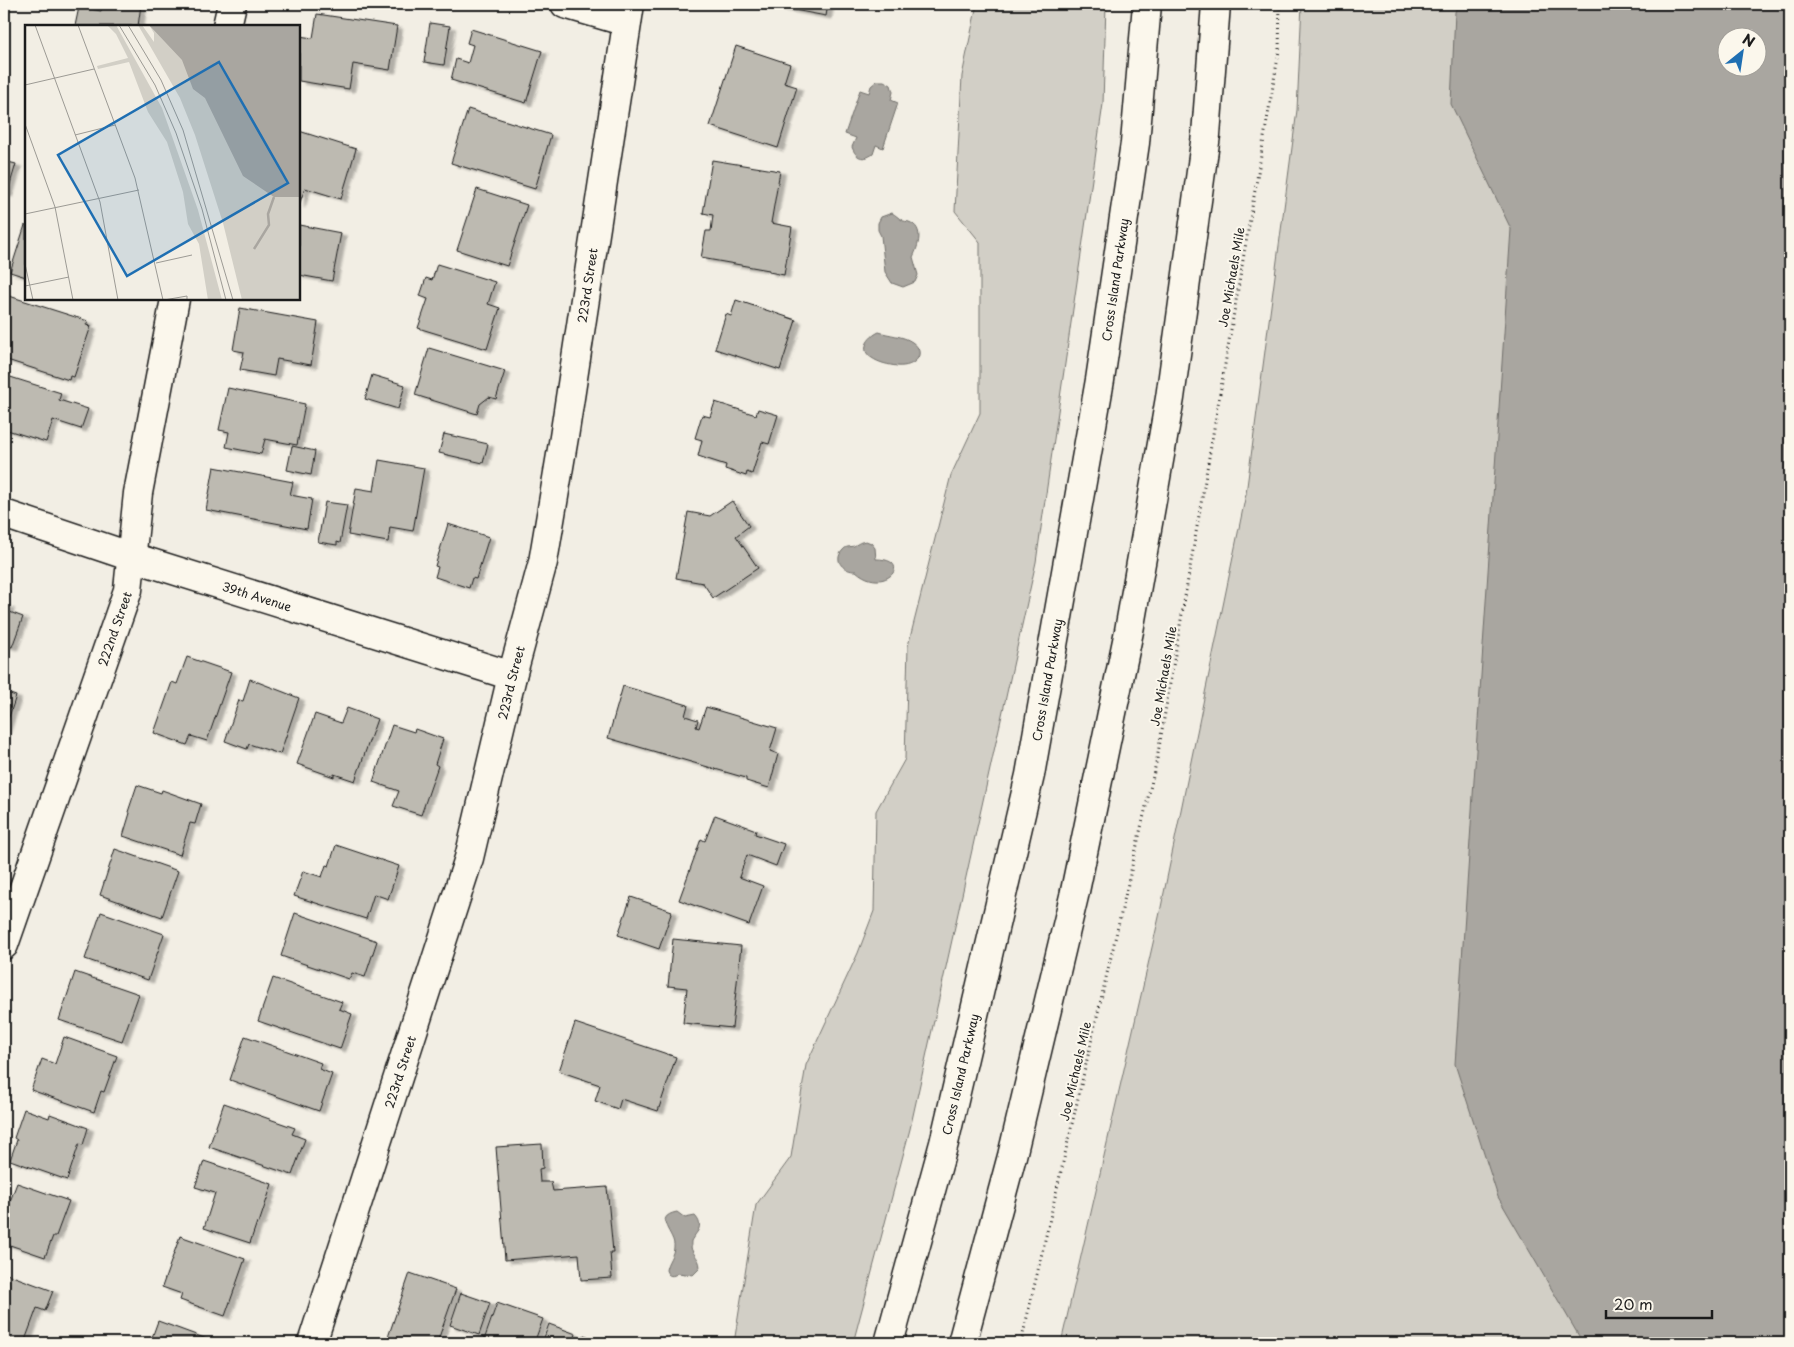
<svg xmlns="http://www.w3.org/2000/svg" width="1794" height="1347" viewBox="0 0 1794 1347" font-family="'Playpen Sans',sans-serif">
<defs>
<filter id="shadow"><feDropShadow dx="5.5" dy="3" stdDeviation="1" flood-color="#0004"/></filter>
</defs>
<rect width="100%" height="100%" fill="#f2eee4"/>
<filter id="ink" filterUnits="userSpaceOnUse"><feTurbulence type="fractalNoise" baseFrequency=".02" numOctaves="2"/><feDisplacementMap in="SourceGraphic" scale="10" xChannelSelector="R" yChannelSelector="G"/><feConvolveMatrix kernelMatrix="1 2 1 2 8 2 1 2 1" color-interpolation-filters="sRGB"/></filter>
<g filter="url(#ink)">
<path fill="#d2cfc6" stroke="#777671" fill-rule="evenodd" d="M977,4H1106L1103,104L1036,562L910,1129L853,1343H734L756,1205L791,1157L806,1065L858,953L874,911L876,811L905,759L908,646L951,475L980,413V242L955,211L962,76Z
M1302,4H1790V1343H1061L1159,917L1246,494L1297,110ZM1726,38H1756V68H1726Z"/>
<path fill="#a9a6a0" stroke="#716f6b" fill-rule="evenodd" d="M1458,4H1790V1343H1583L1498,1197L1455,1064L1511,229L1451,104L1455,12ZM1726,38H1756V68H1726Z
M877,81H884L891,85L893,92L891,100L898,103L883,148L876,145L873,154C863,161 856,158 852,147L856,138L845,134L860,90L869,93L871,86Z
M892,213C896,215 898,218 902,220C904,222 907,221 909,222C925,228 918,247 913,257L918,275L915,282L903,287L892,283L885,272L881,236L878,230V223L881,217Z
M879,332C888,335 904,336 912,342C928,353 915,368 897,366C889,365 879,363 872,358C859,350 868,337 879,332Z
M866,541L871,543L875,548L876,559C915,559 885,597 856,571C845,572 832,561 843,550C846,546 850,547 854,546C859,543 860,542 866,541Z
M677,1212L685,1218L695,1216C705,1227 696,1232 691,1241C689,1255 700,1255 700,1268L693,1275L678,1273C673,1277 668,1277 666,1270C667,1262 674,1255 674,1247C676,1234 651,1217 677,1212Z"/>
<path fill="#bdbab1" stroke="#1c1c1c" filter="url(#shadow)" d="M103,4L141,5L138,26H75L79,7L101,11Z
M762,4H828L826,16Z
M317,14L397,26L390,70L353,64L349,89L299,81V36L313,38Z
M430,23L450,26L444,65L424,62Z
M471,29L542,51L526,103L451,80L456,59L468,63L473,45L467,43Z
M736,46L790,64L784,83L797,87L778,148L710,126Z
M468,109L551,135L535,189L451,163Z
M299,131L356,149L341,199L305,188L299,205Z
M712,160L780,171L771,223L792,227L784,275L769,272V270L701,258L706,231H711L713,215L703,213Z
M4,161L16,164L7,194L4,193Z
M477,189L527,205L507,266L457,250Z
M25,225L26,226V277L10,272Z
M299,225L341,233L332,281L299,275Z
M437,264L495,282L488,304L500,308L487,349L418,328L428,299L420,296L426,278L432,280Z
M6,295L88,321L86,325L91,326L74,377L70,376L69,380L4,359V303Z
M736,300L796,320L780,370L715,349L726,314L731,316Z
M240,308L318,322L311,365L277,359L274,376L240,370L244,352L233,350Z
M429,348L505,371L496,399L489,397L480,404L477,414L415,395Z
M4,375L61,393L59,400L88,409L81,429L53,420L46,442L4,429Z
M372,375L405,385L398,409L365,399Z
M228,388L305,404L297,445L265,439L261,454L226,447L229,432L219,430Z
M715,402L756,415L758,409L778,415L769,444L762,442L752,474L747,472L746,476L725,469L726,465L698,456L702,440L695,438L702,415L710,417Z
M444,434L488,444L483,463L439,453Z
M292,446L315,451L311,475L287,470Z
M379,460L424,468L413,531L390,527L388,542L348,535L356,488L374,491Z
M214,467L293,482L290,495L312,499L307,529L206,510Z
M732,501L749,526L736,536L758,568L713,598L703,583L676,578L688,512L710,516Z
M325,502L347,505L340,543L337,542V545L318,542Z
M448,524L489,537L476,579L472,578L469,588L435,577L438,567L435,566Z
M4,604L9,606L7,611L23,617L12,647L4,645Z
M187,657L231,672L207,741L191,736L187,745L154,733L172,682L177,684Z
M250,679L299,698L280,754L249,744L247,749L225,741L239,700L243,701Z
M623,686L688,705L685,716L698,720L696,727L699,728L706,707L777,728L770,751L778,754L769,788L746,781V778L608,738Z
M4,692L16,696L4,732Z
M347,708L377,719L355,781L334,774V777L297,764L315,714L341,723Z
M392,725L414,732L415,729L443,739L435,764L438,766L421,815L393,806L399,791L373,782Z
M137,785L161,793L162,790L201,804L195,824L190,823L180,855L123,836L130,813L128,812Z
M715,815L756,830L755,834L784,844L776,866L747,855L739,877L763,886L749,925L679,900L701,839L705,841Z
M336,845L399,866L388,899L374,894L366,919L294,896L303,871L322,877L326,865L329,866Z
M115,849L178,871L162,917L100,895Z
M631,897L672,911L659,949L618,935Z
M101,912L164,934L148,980L85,959Z
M295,913L377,941L365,977L352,973L349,979L281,956Z
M673,939L741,946L732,1028L683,1023L687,988L668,986Z
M75,972L139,994L122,1041L59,1020Z
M273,978L342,1002L339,1009L352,1014L340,1049L258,1021Z
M575,1023L676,1057L658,1111L621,1099L618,1109L595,1101L600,1085L559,1071Z
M245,1036L321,1063L319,1069L332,1074L319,1111L230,1080Z
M64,1037L117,1056L104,1092L101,1091L94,1112L31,1090L42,1059L55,1064Z
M224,1103L295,1128L292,1134L305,1139L292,1175L209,1147Z
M24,1109L49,1118L50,1114L88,1128L83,1145L79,1144L67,1180L10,1160L17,1140L14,1138Z
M542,1144L543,1168L539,1169L540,1182H551L553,1191L607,1187L613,1252H610L612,1278L581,1280L579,1254L505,1260L496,1147Z
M204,1161L272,1184L259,1223L257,1222L250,1243L204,1228L215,1193L195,1187Z
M17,1183L69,1201L56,1236H53L45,1257L4,1243V1207L7,1209Z
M180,1236L245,1259L225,1316L180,1300L182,1294L162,1287Z
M4,1273L53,1291L45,1311L37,1308L24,1343H4Z
M410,1273L456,1289L437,1343H386Z
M461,1293L490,1303L479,1335L450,1325Z
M497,1303L543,1319L534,1343H483Z
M158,1321L215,1342V1343H150Z
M549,1324L576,1334L573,1343H542Z
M584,1335L608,1343H581Z"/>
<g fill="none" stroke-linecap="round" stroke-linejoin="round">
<g stroke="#1c1c1c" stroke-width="31">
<g id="street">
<path d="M565,4L627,22"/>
<path d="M227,26L232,4"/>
<path id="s1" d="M4,514L132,557L512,676"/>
<path id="s2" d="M4,945L128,590L138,493L175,299"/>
<path id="s3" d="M312,1343L469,858L512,676L543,562L564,437L630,4"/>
</g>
</g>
<g stroke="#1c1c1c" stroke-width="31">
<g id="highway">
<path id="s4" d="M889,1343L944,1143L1030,775L1100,380L1135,143L1147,4"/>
<path d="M962,1343L1012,1156L1074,896L1129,631L1170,398L1206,135L1216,4"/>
</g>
</g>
<path stroke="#1c1c1c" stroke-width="3" stroke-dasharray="1 4" stroke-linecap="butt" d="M1021,1343L1157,759L1279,51L1280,4"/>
<use href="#street" stroke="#fbf7ec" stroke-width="28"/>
<use href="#highway" stroke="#fbf7ec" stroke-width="28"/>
</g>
</g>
<g text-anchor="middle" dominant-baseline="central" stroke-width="4" stroke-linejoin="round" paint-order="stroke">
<g font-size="12" fill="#1c1c1c" stroke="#fbf7ec">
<text transform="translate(1231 277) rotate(-80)">Joe Michaels Mile</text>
<text stroke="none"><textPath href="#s4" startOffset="1088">Cross Island Parkway</textPath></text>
<text stroke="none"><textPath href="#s3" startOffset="1095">223rd Street</textPath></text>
<text stroke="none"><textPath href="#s1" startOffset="266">39th Avenue</textPath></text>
<text stroke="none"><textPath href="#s2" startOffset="335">222nd Street</textPath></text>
<text transform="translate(1163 676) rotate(-80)">Joe Michaels Mile</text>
<text stroke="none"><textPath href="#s4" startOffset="682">Cross Island Parkway</textPath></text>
<text stroke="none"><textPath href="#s3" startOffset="690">223rd Street</textPath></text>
<text transform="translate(1075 1071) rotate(-77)">Joe Michaels Mile</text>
<text stroke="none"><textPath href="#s3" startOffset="285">223rd Street</textPath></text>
<text stroke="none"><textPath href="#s4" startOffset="278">Cross Island Parkway</textPath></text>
</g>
</g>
<g transform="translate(25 25)">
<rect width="275" height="275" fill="#f2eee4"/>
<path d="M82,0H91L137,83L173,185L197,275H183L174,219L163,199L158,167L142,117L123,87L104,37L73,44L72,41L103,33L91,9ZM113,0H117L129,17V8L124,0L275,61V275H217L198,198L170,110L155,73Z" fill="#d2cfc6"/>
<path d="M124,0H275V172H249L218,151L180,73L168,64L157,35Z" fill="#a9a6a0"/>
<path fill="none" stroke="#a9a6a0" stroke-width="2.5" d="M229,224L244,200L243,189L249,172"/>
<path fill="none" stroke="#9c9a94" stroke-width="1" d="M10,0L75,177L93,275M53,0L110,153L138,275M94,0L130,60L151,108L177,184L201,275M103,0L136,55L158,105L208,275M0,60L69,44M0,99L30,182L48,275M50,110L90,100M0,189L114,165M131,238L167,230M0,239L8,275M0,261L44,252M139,275L162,271V275"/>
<path fill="#1f6fb2" fill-opacity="0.15" stroke="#1f6fb2" stroke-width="2.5" d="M194,37L263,158L102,251L33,130Z"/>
<rect width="275" height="275" fill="none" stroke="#1c1c1c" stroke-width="2.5"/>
</g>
<rect width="1794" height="1347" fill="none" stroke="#fbf7ec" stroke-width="20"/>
<rect x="10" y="10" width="1774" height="1327" fill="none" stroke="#1c1c1c" stroke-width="2" filter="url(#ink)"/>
<g transform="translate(1742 52) rotate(30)"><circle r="24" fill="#fbf7ec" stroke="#a29f99"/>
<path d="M0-4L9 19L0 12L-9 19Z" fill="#1f6fb2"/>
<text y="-8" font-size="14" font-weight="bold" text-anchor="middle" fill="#1c1c1c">N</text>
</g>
<path d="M1606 1310v8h106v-8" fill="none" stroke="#1c1c1c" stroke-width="2.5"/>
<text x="1614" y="1310" font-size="15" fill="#1c1c1c" stroke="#fbf7ec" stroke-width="4" paint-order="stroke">20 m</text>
</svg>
